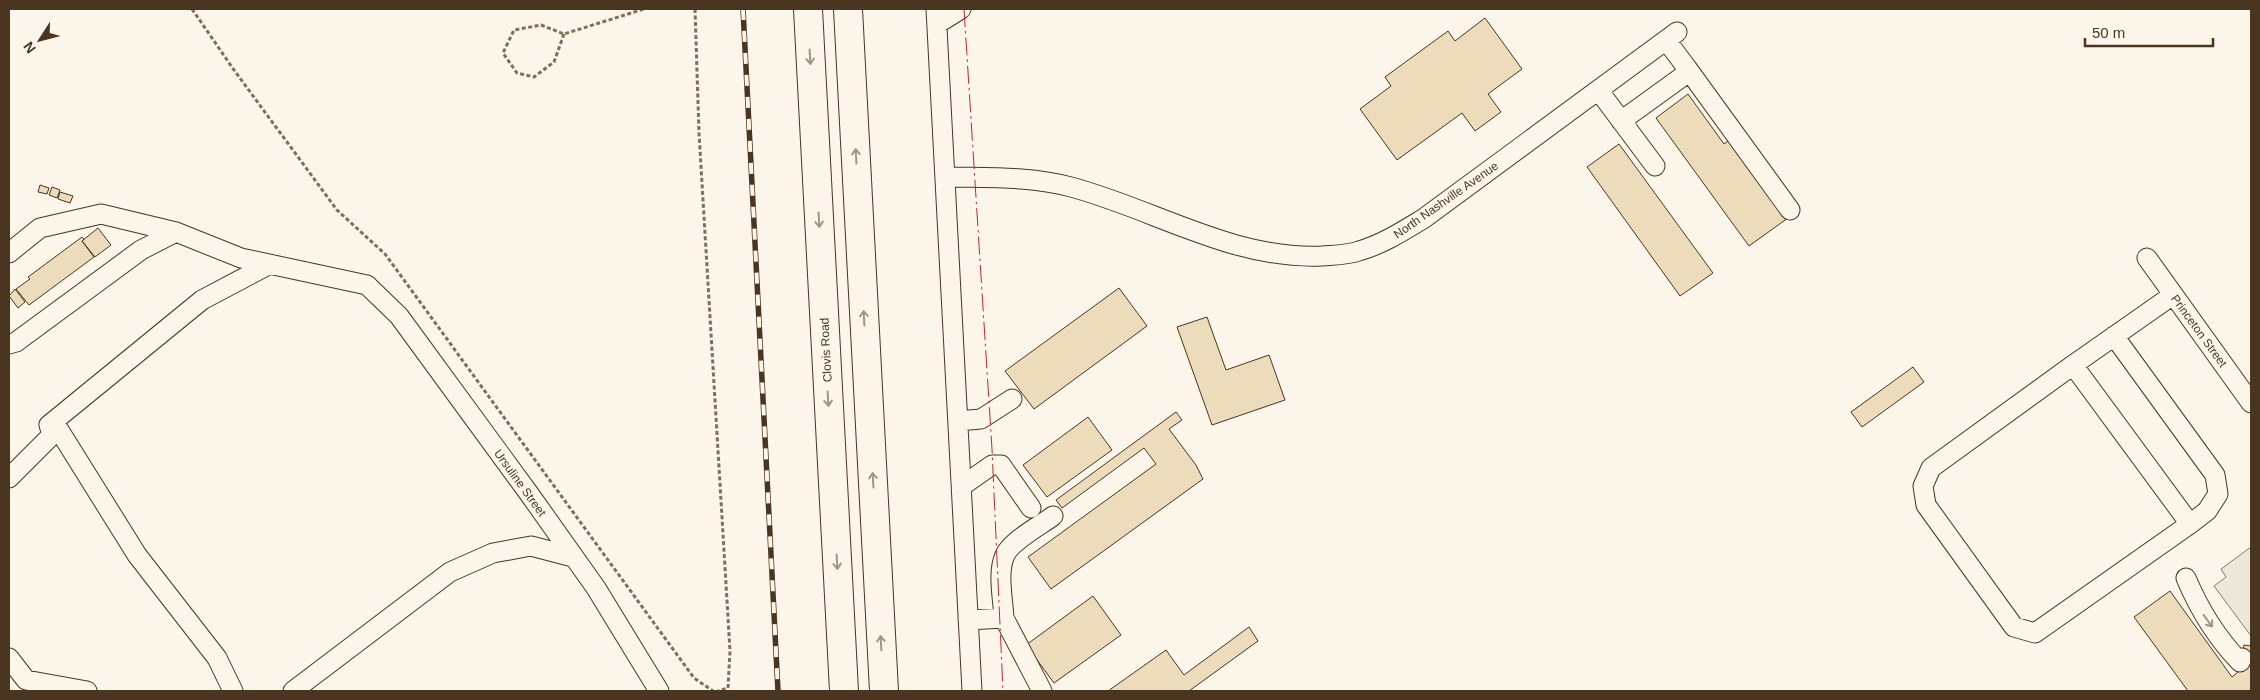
<svg xmlns="http://www.w3.org/2000/svg" width="2260" height="700" viewBox="0 0 2260 700" font-family="Arial,sans-serif">
<rect width="100%" height="100%" fill="#fbf6e9"/>
<path fill="#ede7d9" stroke="#887966" d="M2251,547V636L2214,586L2226,577L2221,569Z"/>
<path fill="#ecdcbc" stroke="#4a3520" d="M1485,18L1522,69L1488,94L1501,112L1475,131L1462,113L1397,160L1360,109L1391,86L1385,77L1448,31L1455,41Z
M1688,94L1724,144L1731,139L1788,218L1749,246L1656,118Z
M1619,144L1713,273L1680,296L1587,167Z
M40,185L49,188L47,194L38,192Z
M52,187L60,190L57,198L49,195Z
M60,192L73,196L70,203L58,199Z
M98,228L111,245L95,257L82,241Z
M82,237L84,239L82,241L94,257L29,305L16,289L30,279L28,277Z
M1119,288L1147,326L1034,409L1005,371Z
M15,289L25,302L18,308L9,296Z
M1207,317L1226,370L1269,355L1285,400L1212,425L1177,327Z
M1913,367L1924,382L1862,427L1851,412Z
M1176,412L1182,420L1169,429L1196,465L1203,479L1051,589L1028,557L1156,464L1144,448L1062,508L1056,500Z
M1088,417L1112,450L1047,497L1023,465Z
M2170,591L2232,677L2239,671L2244,645L2251,646V691H2188L2134,617Z
M1093,596L1121,635L1054,683L1026,645Z
M1249,627L1258,641L1189,691H1108L1166,650L1184,675Z"/>
<g fill="none" stroke-linecap="round" stroke-linejoin="round">
<g stroke="#4a3520" stroke-width="21">
<path id="minor" d="M936,9L972,691
M937,24L961,9
M1687,68L1790,210
M1599,91L1655,166
M1621,121L1686,74L1687,68L1666,40
M946,177C988,178 1031,176 1071,187C1154,209 1233,260 1322,256C1334,255 1348,255 1359,251C1383,244 1403,231 1423,219L1677,32
M9,253L40,228L101,214L176,232L241,258L367,285L399,316L530,495L596,588L659,691
M2147,258L2251,403
M2114,336L2215,475L2218,494L2207,511L2190,524L2073,365L2173,295
M9,344L16,342L141,250L176,232
M2073,365L1931,468L1923,486L1926,505L2014,627L2035,633L2190,524
M958,421L981,419L1012,399
M54,422L137,555L217,658L233,691
M9,478L52,435L49,425L202,300L270,264
M962,486L992,465H1001L1031,508
M2186,578C2199,609 2217,638 2240,662L2242,658
M1004,618C1003,599 997,572 1005,555C1011,541 1041,525 1053,516
M968,620L1004,618L1042,691
M9,658L26,680L87,691
M293,691L450,572L493,553L531,546L573,557"/>
</g>
<g stroke="#4a3520" stroke-width="30">
<path id="highway" d="M808,9L844,691
M848,9L884,691"/>
</g>
<path stroke="#7f6f5c" stroke-width="3" stroke-dasharray="4 2.5" stroke-linecap="butt" d="M192,9L234,70L337,210L385,254L694,678L713,691
M695,9L699,133L730,651L728,688L718,691
M564,34L554,62L534,77L517,73L503,53L514,30L541,25L564,34L644,9"/>
<use href="#minor" stroke="#fbf6e9" stroke-width="19"/>
<use href="#highway" stroke="#fbf6e9" stroke-width="28"/>
<g stroke="#4a3520" stroke-width="5.5">
<path id="rail" d="M743,9L778,691"/>
</g>
<use href="#rail" stroke="#fbf6e9" stroke-width="4" stroke-dasharray="11" stroke-linecap="butt"/>
<path stroke="#c62828" stroke-width="1" stroke-dasharray="18 4 2.5 4" stroke-linecap="butt" d="M964,9L992,449L1003,691"/>
</g>
<defs><path id="oneway-shaft" d="M-6 0H5M1.5-3L5.5 0L1.5 3" fill="none" stroke-width="1.6" stroke-linecap="round" stroke-linejoin="round" transform="scale(1.25)"/></defs>
<g stroke="#a29684">
<use href="#oneway-shaft" transform="translate(810 57) rotate(87)"/>
<use href="#oneway-shaft" transform="translate(856 156) rotate(-93)"/>
<use href="#oneway-shaft" transform="translate(819 220) rotate(87)"/>
<use href="#oneway-shaft" transform="translate(864 318) rotate(-93)"/>
<use href="#oneway-shaft" transform="translate(828 399) rotate(87)"/>
<use href="#oneway-shaft" transform="translate(873 480) rotate(-93)"/>
<use href="#oneway-shaft" transform="translate(837 562) rotate(87)"/>
<use href="#oneway-shaft" transform="translate(2208 621) rotate(54)"/>
<use href="#oneway-shaft" transform="translate(881 643) rotate(-93)"/>
</g>
<g text-anchor="middle" dominant-baseline="central" stroke-width="4" stroke-linejoin="round" paint-order="stroke">
<g font-size="12" fill="#4a3520" stroke="#fbf6e9">
<text transform="translate(1446 200) rotate(-35)">North Nashville Avenue</text>
<text transform="translate(2199 331) rotate(54)">Princeton Street</text>
<text transform="translate(826 350) rotate(-93)">Clovis Road</text>
<text transform="translate(520 483) rotate(54)">Ursuline Street</text>
</g>
</g>
<rect width="2260" height="700" fill="none" stroke="#4a3520" stroke-width="20"/>
<g transform="translate(40 40) rotate(234)" stroke="#fbf6e9" stroke-width="4" paint-order="stroke">
<path d="M0-4L9 19L0 12L-9 19Z" fill="#4a3520"/>
<text y="-8" font-size="14" font-weight="bold" text-anchor="middle" fill="#4a3520">N</text>
</g>
<path d="M2085 38v8h128v-8" fill="none" stroke="#4a3520" stroke-width="2.5"/>
<text x="2092" y="38" font-size="15" fill="#4a3520" stroke="#fbf6e9" stroke-width="4" paint-order="stroke">50 m</text>
</svg>
